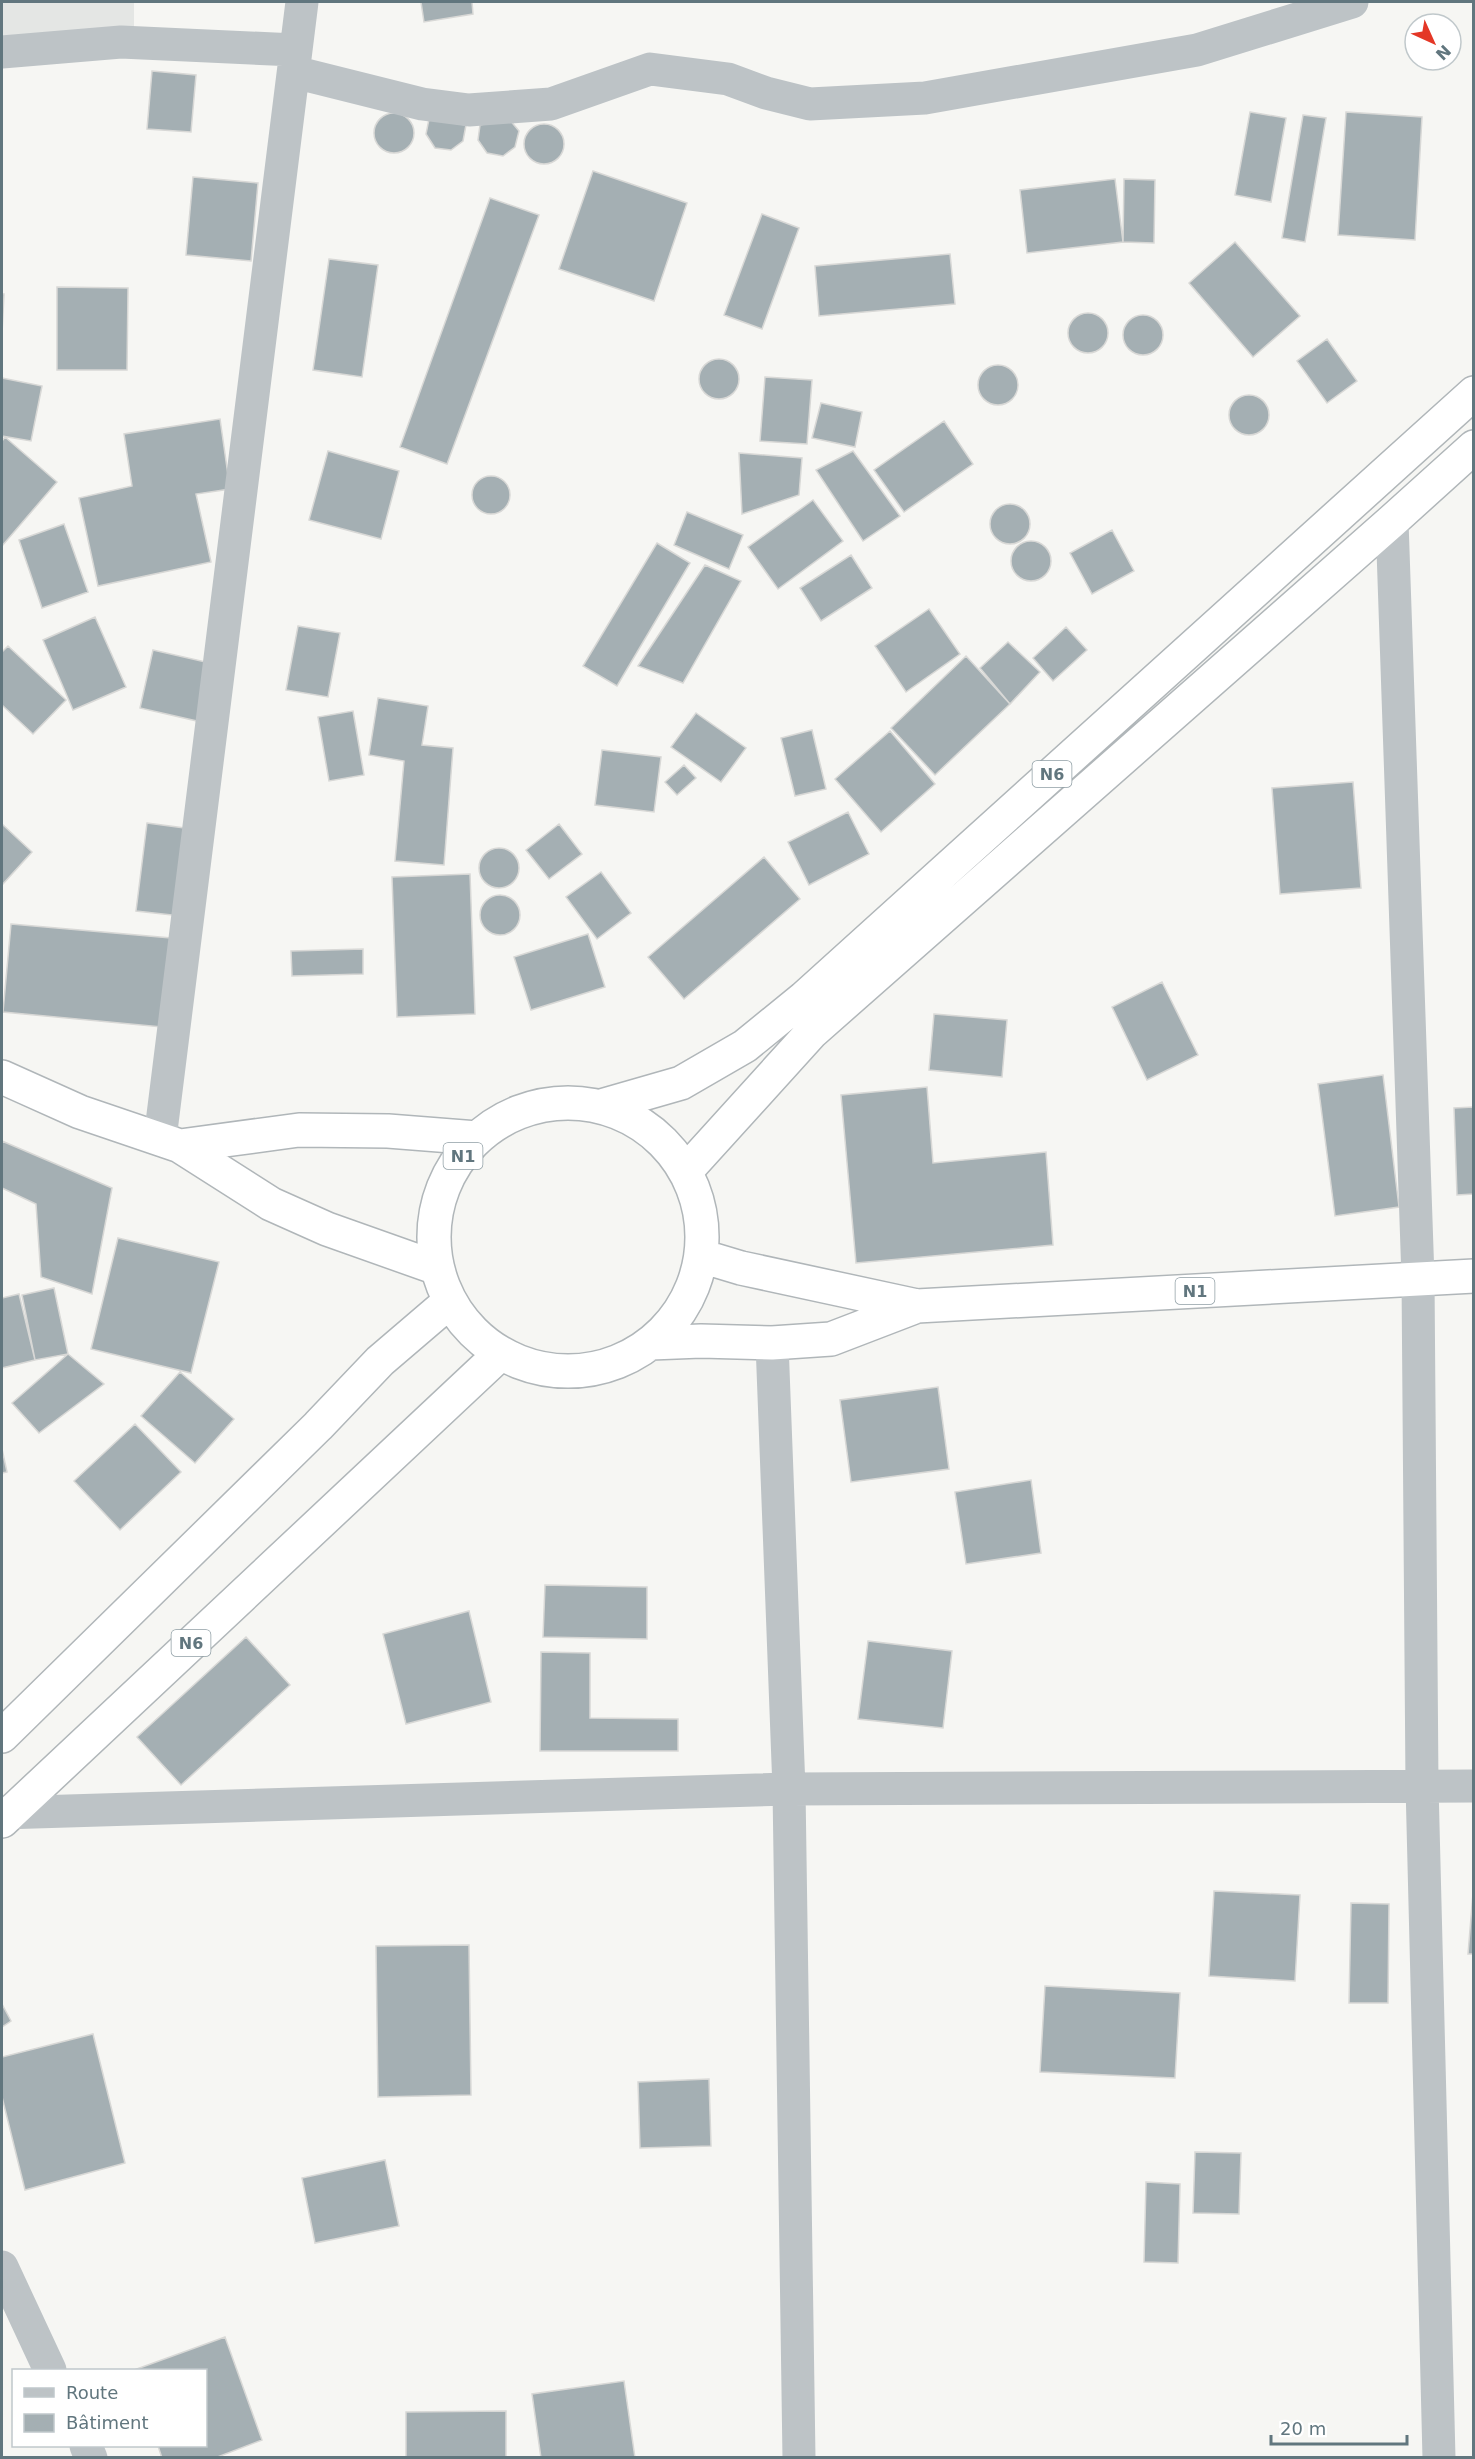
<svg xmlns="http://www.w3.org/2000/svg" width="1475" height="2459" viewBox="0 0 1475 2459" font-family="'DejaVu Sans',sans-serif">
<rect width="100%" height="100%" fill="#f6f6f3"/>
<path fill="#e4e6e4" d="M2,2H134V56L2,62Z"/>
<path fill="#a4afb3" stroke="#d8d8d6" stroke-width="1.5" d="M421,2H472L473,14L424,22Z
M152,71L196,75L191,132L147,129Z
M1250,112L1286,118L1271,202L1235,195Z
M1346,112L1422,117L1415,240L1338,235Z
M374 133a20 20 0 1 1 40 0a20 20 0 1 1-40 0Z
M1303,115L1326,118L1305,242L1282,238Z
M429,119L466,125L463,141L451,150L435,148L426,134Z
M509,119L519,131L515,147L503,156L487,153L478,140L480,125Z
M524 144a20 20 0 1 1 40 0a20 20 0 1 1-40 0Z
M593,171L687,203L654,301L559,269Z
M193,177L258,183L251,261L186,255Z
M1115,179L1123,242L1027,253L1020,190Z
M1124,179L1155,180L1154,243L1123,242Z
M490,198L539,215L447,464L400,447Z
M762,214L799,228L762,329L724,315Z
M1235,242L1300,316L1253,357L1189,283Z
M950,254L955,304L819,316L815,266Z
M329,259L378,265L362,377L313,370Z
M57,287L128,288L127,370H57Z
M2,294H4L2,334Z
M1068 333a20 20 0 1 1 40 0a20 20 0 1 1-40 0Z
M1123 335a20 20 0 1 1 40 0a20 20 0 1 1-40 0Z
M1327,339L1357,381L1327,403L1297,361Z
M699 379a20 20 0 1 1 40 0a20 20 0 1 1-40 0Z
M978 385a20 20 0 1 1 40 0a20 20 0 1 1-40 0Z
M765,377L812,380L807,444L760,441Z
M2,378L42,386L31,441L2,436Z
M1229 415a20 20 0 1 1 40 0a20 20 0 1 1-40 0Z
M821,403L862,412L855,447L812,438Z
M220,419L230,489L196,494L211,562L98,586L79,498L132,486L124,434Z
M944,421L973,464L904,512L874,470Z
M5,437L57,482L2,546V441Z
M328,451L399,471L381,539L309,520Z
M853,451L900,516L863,541L816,470Z
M739,453L802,458L799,495L742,514Z
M472 495a19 19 0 1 1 38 0a19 19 0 1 1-38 0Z
M813,500L843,541L778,589L748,547Z
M990 524a20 20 0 1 1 40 0a20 20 0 1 1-40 0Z
M687,512L743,535L729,569L674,545Z
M64,524L88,592L42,608L19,540Z
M1112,530L1134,571L1092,594L1070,553Z
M1011 561a20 20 0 1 1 40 0a20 20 0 1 1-40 0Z
M657,543L690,563L617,686L583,666Z
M851,555L872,588L821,621L800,588Z
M705,565L741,581L683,683L638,666Z
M929,609L960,654L906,692L875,646Z
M95,617L126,687L73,710L43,640Z
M298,626L340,633L328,697L286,690Z
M1066,627L1087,650L1053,681L1033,658Z
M1008,642L1040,672L1010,704L980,668Z
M8,646L66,700L33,734L2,705V652Z
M153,650L210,663L197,721L140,708Z
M966,656L1010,704L935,775L891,728Z
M378,698L428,706L422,745L453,748L444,865L395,861L404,761L369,755Z
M353,711L364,775L329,781L318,717Z
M696,713L746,748L721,782L671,747Z
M812,730L826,789L795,796L781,738Z
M890,731L935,784L881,832L835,779Z
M602,750L661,757L654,812L595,805Z
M684,765L696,778L677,795L665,782Z
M1353,782L1361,888L1280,894L1272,788Z
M848,812L869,854L809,885L788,842Z
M147,823L192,829L181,916L136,911Z
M2,824L32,852L2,885Z
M559,824L582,854L549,879L526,850Z
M479 868a20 20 0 1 1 40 0a20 20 0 1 1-40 0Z
M764,857L800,899L684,999L648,957Z
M601,872L631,913L597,939L566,897Z
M470,874L475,1014L397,1017L392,877Z
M480 915a20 20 0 1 1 40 0a20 20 0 1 1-40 0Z
M11,924L171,938L162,1027L3,1012Z
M588,934L605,987L531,1010L514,957Z
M363,949V974L292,976L291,951Z
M1162,982L1198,1055L1147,1080L1112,1007Z
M934,1014L1007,1020L1002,1077L929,1070Z
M1383,1075L1399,1207L1335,1216L1318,1084Z
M927,1087L933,1163L1046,1152L1053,1245L856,1263L841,1095Z
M1474,1107V1194L1457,1195L1454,1108Z
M2,1141L112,1188L92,1294L41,1277L36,1204L2,1188Z
M118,1238L219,1262L191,1373L91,1349Z
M54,1288L68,1354L35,1360L22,1295Z
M19,1294L35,1360L2,1368V1298Z
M68,1354L104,1384L39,1433L12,1403Z
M180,1372L234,1419L195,1463L141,1416Z
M938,1387L949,1469L851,1482L840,1400Z
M135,1424L181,1472L120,1530L74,1481Z
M2,1449L7,1472L2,1473Z
M1031,1480L1041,1553L966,1564L955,1492Z
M545,1585L647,1587V1639L543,1637Z
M469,1611L491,1702L406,1724L383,1634Z
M246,1637L290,1685L181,1785L137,1737Z
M868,1641L952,1651L943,1728L858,1719Z
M541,1652L590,1653V1718L678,1719V1751H540Z
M1474,1881V1954H1468Z
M1214,1891L1300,1895L1295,1981L1209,1976Z
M1351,1903L1389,1904L1388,2003H1349Z
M469,1945L471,2095L378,2097L376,1946Z
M1045,1986L1180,1993L1175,2078L1040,2072Z
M2,2004L11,2021L2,2027Z
M93,2034L125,2163L25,2190L2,2097V2057Z
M709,2079L711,2146L640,2148L638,2082Z
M1195,2152L1241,2153L1239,2214L1193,2213Z
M385,2160L399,2226L315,2243L302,2178Z
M1146,2182L1180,2184L1178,2263L1144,2262Z
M225,2337L262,2440L215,2458H162L158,2446H206V2370H134Z
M624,2381L635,2458H541L532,2394Z
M506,2411V2458H406V2412Z"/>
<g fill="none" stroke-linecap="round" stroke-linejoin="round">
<g stroke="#b0b6b9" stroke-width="36">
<path id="highway" d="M2,1077L80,1112L180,1146L271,1204L327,1229L437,1268
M434 1237a134 134 0 1 1 268 0a134 134 0 1 1-268 0Z
M601,1106L681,1083L745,1046L804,998L1474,393
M180,1146L299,1130L388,1131L477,1138
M686,1171L812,1032L1392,521L1474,447
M701,1256L741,1268L917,1306L1474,1276
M651,1343L701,1341L772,1343L831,1339L917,1306
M2,1736L318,1426L380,1361L449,1302
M2,1821L500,1354"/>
</g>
<path stroke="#bdc3c6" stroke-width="33" d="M2,52L121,42L295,50
M294,72L422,104L469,110L551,104L650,69L728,79L766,93L810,104L925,98L1197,50L1352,2
M1392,521L1418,1278L1422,1785L1439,2458
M160,1139L302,2
M772,1343L789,1789L799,2458
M2,1813L789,1789L1474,1786
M2,2267L50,2370
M86,2446L91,2458"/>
<use href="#highway" stroke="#fff" stroke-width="33"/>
</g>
<g text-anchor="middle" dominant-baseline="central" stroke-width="6" stroke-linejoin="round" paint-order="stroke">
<g fill="#fff" stroke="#909fa5" stroke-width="1.5">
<rect x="1032.5" y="761" width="39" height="26" rx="4.5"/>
<rect x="443.5" y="1143" width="39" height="26" rx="4.5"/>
<rect x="1175.5" y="1278" width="39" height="26" rx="4.5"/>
<rect x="171.5" y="1630" width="39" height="26" rx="4.5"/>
</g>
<g font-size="16" font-weight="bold" fill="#61767e">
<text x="1052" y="774">N6</text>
<text x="463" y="1156">N1</text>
<text x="1195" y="1291">N1</text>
<text x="191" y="1643">N6</text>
</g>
</g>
<rect width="1475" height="2459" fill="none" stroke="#61767e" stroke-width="6"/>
<rect x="12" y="2369" width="195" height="78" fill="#ffffff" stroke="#c0c8cb" stroke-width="1.5"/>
<rect x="24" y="2388" width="30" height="9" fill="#bdc3c6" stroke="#c0c8cb" stroke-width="1.5"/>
<text x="66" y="2399" font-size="18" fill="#61767e">Route</text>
<rect x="24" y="2414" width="30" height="18" fill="#a4afb3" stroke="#c0c8cb" stroke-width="1.5"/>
<text x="66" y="2429" font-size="18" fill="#61767e">Bâtiment</text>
<g transform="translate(1433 42) rotate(135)"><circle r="28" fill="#ffffff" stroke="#c0c8cb" stroke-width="1.5"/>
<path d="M0-4.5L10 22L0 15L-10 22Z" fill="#e43726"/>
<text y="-9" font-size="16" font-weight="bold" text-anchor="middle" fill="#61767e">N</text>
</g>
<path d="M1271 2435v9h136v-9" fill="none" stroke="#61767e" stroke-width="3"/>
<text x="1280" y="2435" font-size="18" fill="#61767e" stroke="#ffffff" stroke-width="4.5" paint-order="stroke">20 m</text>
</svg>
